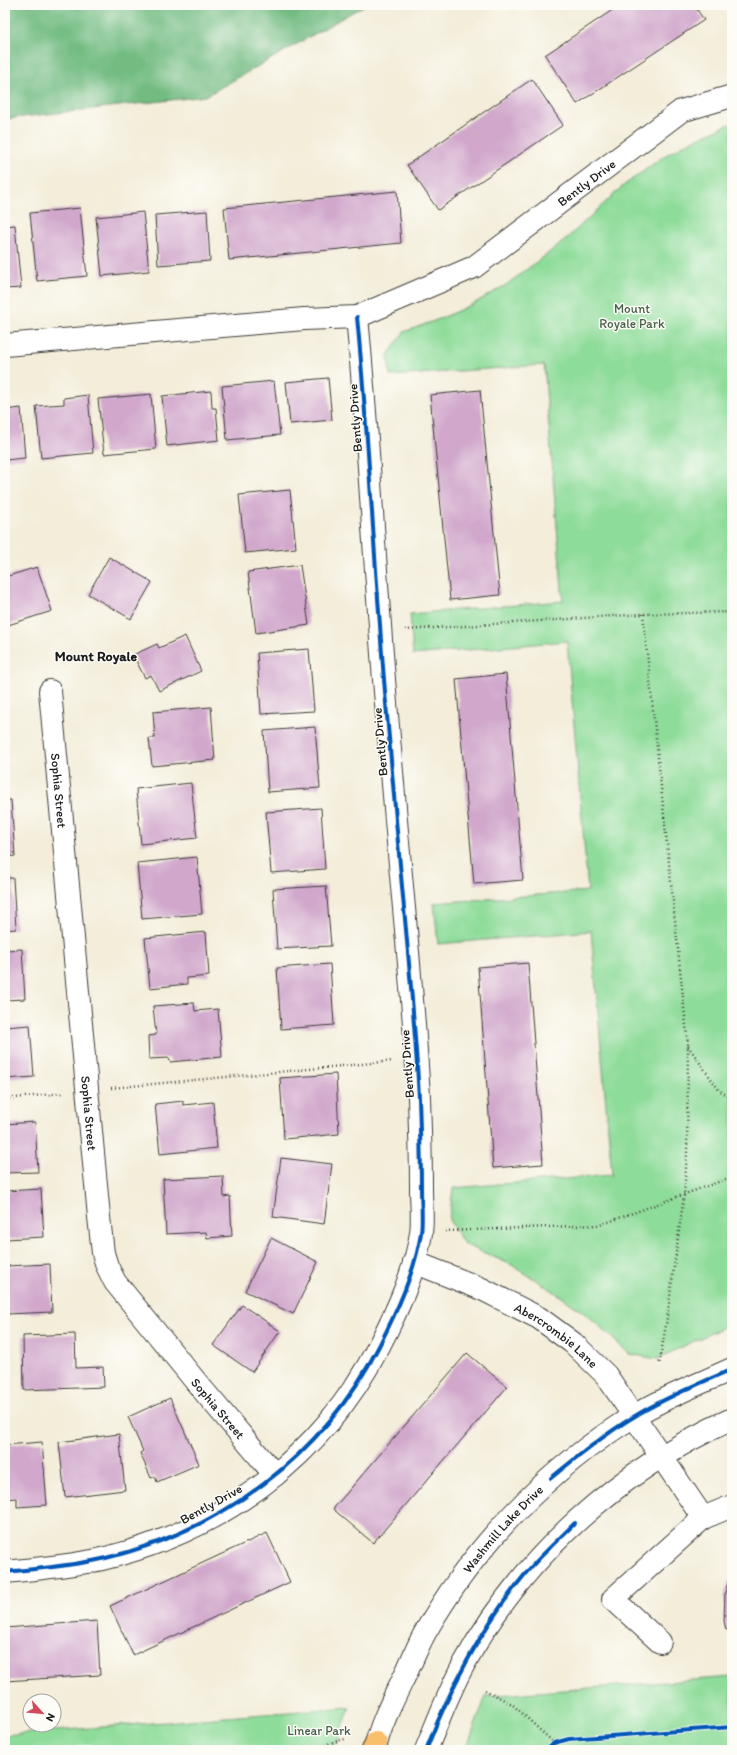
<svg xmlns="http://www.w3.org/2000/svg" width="737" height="1755" viewBox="0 0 737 1755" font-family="Itim,sans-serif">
<rect width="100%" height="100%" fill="#fdfcf7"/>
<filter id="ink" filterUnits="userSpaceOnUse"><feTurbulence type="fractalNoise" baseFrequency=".025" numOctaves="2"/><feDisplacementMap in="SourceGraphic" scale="8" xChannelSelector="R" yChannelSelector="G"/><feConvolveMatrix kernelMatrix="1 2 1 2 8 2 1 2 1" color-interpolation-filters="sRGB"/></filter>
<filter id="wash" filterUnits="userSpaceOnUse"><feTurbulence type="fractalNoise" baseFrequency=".012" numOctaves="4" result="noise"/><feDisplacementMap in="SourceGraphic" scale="16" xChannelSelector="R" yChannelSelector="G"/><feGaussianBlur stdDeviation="0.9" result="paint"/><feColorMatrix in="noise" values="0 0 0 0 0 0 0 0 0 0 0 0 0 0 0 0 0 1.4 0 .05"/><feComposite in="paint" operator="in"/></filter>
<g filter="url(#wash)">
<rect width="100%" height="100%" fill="#f3edd9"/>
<path fill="#8edc9a" stroke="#557c5b" d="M732,123V1323L657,1359L629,1354L592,1319L555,1292L512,1265L464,1244L449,1220L453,1188L612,1175L591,931L438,944L434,903L588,891L567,641L413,655L410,614L563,601L544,365L390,376L388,355L404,332L442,318L475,303L506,285L563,242L623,186L664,156L691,141Z
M732,1677V1750H466L486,1696Z
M350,1707L338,1741L327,1750H5V1735Z"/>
<path fill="#72bc82" stroke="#476c4f" d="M5,5H365L206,96L5,119Z"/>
<g id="blocks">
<path fill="#d1a8cc" d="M620,5H694L704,20L577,104L545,55Z
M532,79L563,125L438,210L407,165Z
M397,191L401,243L229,260L224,208Z
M80,208L87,276L37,281L30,213Z
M207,211L210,261L158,265L155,215Z
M143,212L149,271L102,276L96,217Z
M15,225L21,288L5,289V226Z
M328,378L332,420L290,424L286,382Z
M274,381L280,435L227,440L222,386Z
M480,390L500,595L450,600L430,395Z
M211,391L212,408H216L219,440L167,446L162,396Z
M151,394L156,449L104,454L98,399Z
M88,395L93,453L41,458L36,406L64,404V398Z
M21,408L25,458L5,460V410Z
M290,490L296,548L245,553L239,495Z
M109,557L152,582L131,619L88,594Z
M300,565L309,625L256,633L248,572Z
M37,567L52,611L5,626V577Z
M185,636L201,671L159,691L151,675L145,678L133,655L157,644L159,648Z
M309,649L314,711L261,714L257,653Z
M506,674L523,880L474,884L456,679Z
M211,707L215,760L152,766L149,738H155L153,712Z
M315,727L320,788L268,792L264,731Z
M191,783L197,838L141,844L136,789Z
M5,800H11L15,856L5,857Z
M321,808L325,869L271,873L266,812Z
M197,857L202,914L142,919L137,863Z
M5,878H13L16,929L5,930Z
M326,886L331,946L277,949L273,889Z
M206,932L209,976L187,978V984L150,988L145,938Z
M22,949L25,999L5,1000V950Z
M528,963L543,1164L493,1168L478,967Z
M330,964L334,1025L281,1029L277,968Z
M194,1003L195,1011L218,1009L222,1057L170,1062L169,1058L149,1059L148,1036L156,1035L153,1006Z
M30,1025L34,1077L5,1079V1027Z
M336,1074L339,1134L284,1139L280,1078Z
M183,1101V1105L213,1102L217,1148L160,1154L155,1104Z
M35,1122L38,1172L5,1173V1124Z
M281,1158L332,1164L324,1224L273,1217Z
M223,1176L224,1197L230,1196L232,1236L207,1238L206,1232L166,1234L163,1179Z
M41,1189L44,1237L5,1239V1191Z
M271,1238L318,1262L293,1314L245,1291Z
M50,1264L52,1312L7,1314L5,1266Z
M242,1305L280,1331L252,1372L213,1345Z
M75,1334L76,1368L103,1367L104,1387L24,1390L23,1336Z
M467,1353L507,1387L373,1543L333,1509Z
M170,1398L199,1464L157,1482L155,1476L151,1478L140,1453L143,1451L128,1417Z
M119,1434L125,1490L65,1497L59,1442Z
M42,1442L47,1505L17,1507V1498L5,1499V1445Z
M267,1533L290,1582L133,1655L110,1606Z
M732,1571V1628L726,1630L724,1621L725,1593Z
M97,1621L100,1675L5,1681V1628Z"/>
</g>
</g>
<g filter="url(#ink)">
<use href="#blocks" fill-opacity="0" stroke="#3c3b38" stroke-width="1"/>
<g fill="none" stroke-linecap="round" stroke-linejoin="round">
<g stroke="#3c3b38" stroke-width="24">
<g id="minor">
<path id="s1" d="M5,345L304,319L357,317L474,267L681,111L732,96"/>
<path id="s2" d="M50,691L99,1217L103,1253L107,1266L115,1282L197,1383L275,1475"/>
<path id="s3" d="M414,1262L482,1289L539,1318L573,1343L606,1375L703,1518L732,1506"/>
<path d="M5,1572C37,1569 70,1566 102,1559C223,1530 322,1457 379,1346C397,1311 415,1272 421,1233C423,1219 421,1203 421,1188C421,1158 420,1128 419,1098C414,1005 404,912 396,820C391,755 384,690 380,625C372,522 367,419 357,317"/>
<path d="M660,1642L613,1599L703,1518"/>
<path id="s4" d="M375,1750C379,1725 397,1692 408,1669C414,1656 419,1643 426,1631C475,1545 549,1468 634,1416C665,1397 699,1384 732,1369"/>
<path d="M426,1750C438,1721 449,1691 464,1664C523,1556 620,1469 732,1419"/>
</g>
</g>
<g stroke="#3c3b38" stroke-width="24">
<path id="major" d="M373,1750L376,1743"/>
</g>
<path stroke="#3c3b38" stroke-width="2.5" stroke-dasharray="1 3" stroke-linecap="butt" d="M643,614L688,1045L687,1154L684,1195L666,1325L659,1365
M405,630L643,614L732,612
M688,1046L719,1090L732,1099
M111,1088L393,1061
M5,1099L62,1093
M445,1231L600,1225L732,1177
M485,1690L512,1704L554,1743
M318,1750L330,1743L345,1739"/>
<use href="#minor" stroke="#fff" stroke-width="22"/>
<use href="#major" stroke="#f8bf6c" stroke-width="22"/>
<g stroke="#fdfcf7" stroke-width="6">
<path id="cycleway" d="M551,1478C578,1456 605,1434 635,1416C666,1397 699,1384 732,1369
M5,1572C37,1569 70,1566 102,1559C223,1530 322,1457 379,1346C397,1311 415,1272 421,1233C423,1219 421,1203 421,1188C421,1158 420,1128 419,1098C414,1005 404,912 396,820C391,755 384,690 380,625C372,522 367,419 357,317
M51,1750H103
M426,1750C451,1686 482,1626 526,1573C541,1555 559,1539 575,1523
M547,1750L554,1743L569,1739L732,1727"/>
</g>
<use href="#cycleway" stroke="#0057b8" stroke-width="4"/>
</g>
</g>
<g text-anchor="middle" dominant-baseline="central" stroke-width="3" stroke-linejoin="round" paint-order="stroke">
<g font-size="13" fill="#1c1c1c" stroke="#fdfcf7">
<text stroke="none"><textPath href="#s1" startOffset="621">Bently Drive</textPath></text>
<text transform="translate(355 418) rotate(-94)">Bently Drive</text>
<text transform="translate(380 742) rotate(-95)">Bently Drive</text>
<text stroke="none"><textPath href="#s2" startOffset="100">Sophia Street</textPath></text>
<text transform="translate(407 1064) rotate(-94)">Bently Drive</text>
<text stroke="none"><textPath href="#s2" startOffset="424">Sophia Street</textPath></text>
<text stroke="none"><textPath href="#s3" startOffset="161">Abercrombie Lane</textPath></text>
<text stroke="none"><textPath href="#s2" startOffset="759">Sophia Street</textPath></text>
<text transform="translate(211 1504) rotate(-29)">Bently Drive</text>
<text stroke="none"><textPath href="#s4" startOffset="258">Washmill Lake Drive</textPath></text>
</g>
<g font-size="13" fill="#445f48" stroke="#fdfcf7">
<text x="632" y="308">Mount<tspan x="632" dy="15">Royale Park</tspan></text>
<text x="319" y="1730">Linear Park</text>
</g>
<g font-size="14" font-weight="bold" fill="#1c1c1c" stroke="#fdfcf7">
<text x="96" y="656">Mount Royale</text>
</g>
</g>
<rect width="737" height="1755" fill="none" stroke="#fdfcf7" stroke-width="20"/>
<g transform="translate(42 1713) rotate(117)"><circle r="19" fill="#fdfcf7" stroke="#a3a29f"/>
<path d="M0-3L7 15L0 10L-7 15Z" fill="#d1495b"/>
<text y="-6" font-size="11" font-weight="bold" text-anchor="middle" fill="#1c1c1c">N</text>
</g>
</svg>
